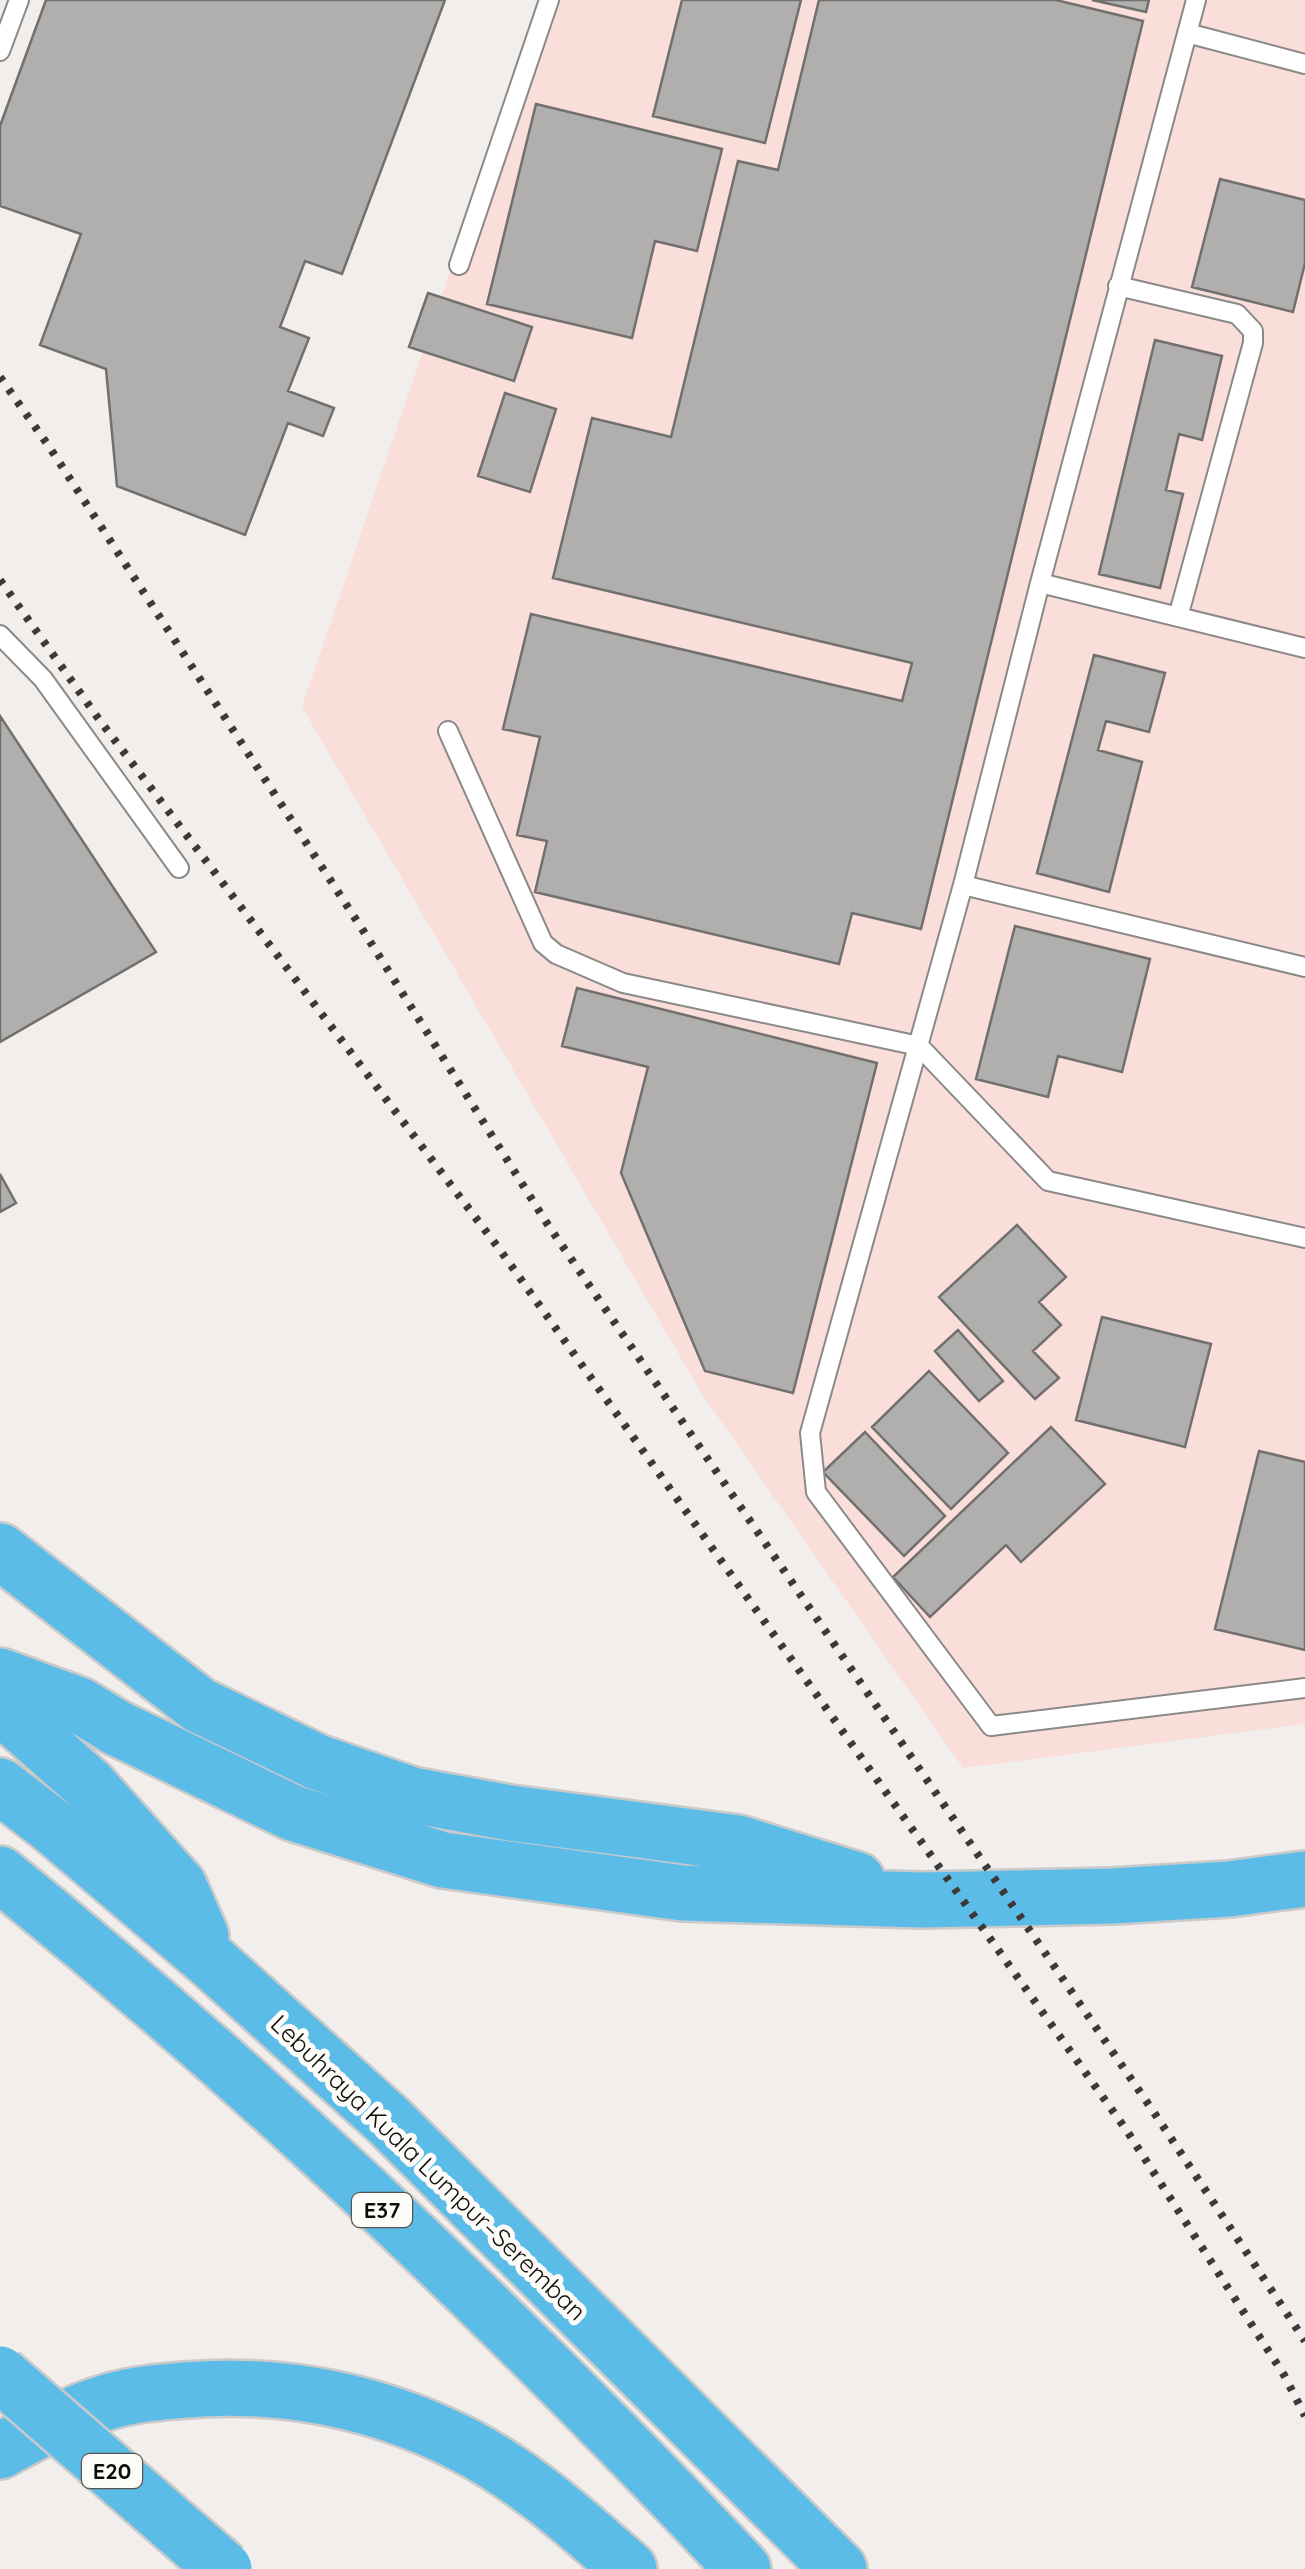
<svg xmlns="http://www.w3.org/2000/svg" width="1305" height="2569" viewBox="0 0 1305 2569" font-family="Quicksand,sans-serif">
<rect width="100%" height="100%" fill="#f1eeec"/>
<path fill="#f9deda" d="M542,0H1305V1724L963,1768L702,1394L302,707Z"/>
<path fill="#b1afad" stroke="#72706e" stroke-width="2.5" d="M46,0H445L342,274L305,261L280,327L309,338L288,391L334,408L323,436L288,423L245,535L117,486L106,369L40,345L81,234L0,206V126Z
M682,0H801L765,143L653,116Z
M819,0H1056L1143,21L921,929L852,913L839,964L535,892L547,841L517,835L540,737L503,729L531,614L902,701L912,663L553,578L592,418L671,437L738,161L778,170Z
M1092,0H1149L1146,12Z
M536,104L722,149L697,251L655,241L632,338L487,304Z
M1220,179L1305,200V263L1293,312L1192,287Z
M428,293L532,327L514,381L409,347Z
M1155,340L1222,356L1202,440L1179,434L1166,490L1183,494L1160,588L1099,574Z
M505,393L556,409L530,492L478,476Z
M1094,655L1165,673L1149,732L1106,721L1098,750L1142,762L1109,892L1037,873Z
M0,716L156,952L0,1042Z
M1015,926L1150,959L1122,1072L1058,1056L1048,1097L976,1079Z
M577,988L877,1063L793,1393L705,1371L621,1173L648,1067L562,1046Z
M0,1174L16,1203L0,1212Z
M1017,1225L1066,1277L1039,1302L1061,1325L1033,1351L1059,1378L1035,1399L939,1297Z
M1102,1317L1211,1344L1185,1447L1076,1420Z
M958,1330L1003,1381L979,1401L935,1351Z
M929,1371L1008,1453L951,1509L872,1427Z
M1051,1427L1105,1484L1021,1562L1006,1545L930,1617L893,1577Z
M865,1432L945,1516L904,1556L823,1472Z
M1259,1451L1305,1462V1650L1215,1629Z"/>
<g fill="none" stroke-linecap="round" stroke-linejoin="round">
<g stroke="#8b8987" stroke-width="22">
<path id="service" d="M1196,0L1040,583L963,885L810,1433L816,1492L991,1726L1305,1688
M1187,33L1305,64
M0,51L19,0
M459,265L549,0
M1118,286L1237,314L1253,331V343L1178,617
M1040,583L1305,648
M0,635L43,679L179,868
M448,731L543,943L556,954L623,983L919,1046L1048,1181L1305,1238
M963,885L1305,967"/>
</g>
<g stroke="#cacaca" stroke-width="60">
<path id="motorway" d="M0,1551L199,1705L317,1762L412,1795L510,1813L738,1843L857,1880
M0,1676L79,1705L117,1728L293,1813L443,1860L683,1893L922,1900L1113,1896L1229,1889L1305,1879
M0,1706L89,1785L179,1886L201,1936
M0,1786L52,1826L212,1962L389,2121L839,2569
M0,1874C263,2087 511,2322 743,2569
M0,2451C35,2432 72,2412 111,2401C136,2394 160,2392 186,2390C283,2382 379,2401 466,2446C526,2477 579,2525 629,2569"/>
</g>
<use href="#service" stroke="#fff" stroke-width="18"/>
<use href="#motorway" stroke="#5cbce8" stroke-width="55"/>
<path stroke="#3b3a39" stroke-width="8" stroke-dasharray="5 10" stroke-linecap="butt" d="M0,377L50,448L364,932L548,1225L1155,2114L1305,2341
M0,580L98,718L500,1250L1127,2131L1284,2375L1305,2416"/>
<g stroke="#cacaca" stroke-width="60" stroke-linecap="butt">
<path id="motorway-bridge" d="M0,2374L224,2569"/>
</g>
<use href="#motorway-bridge" stroke="#5cbce8" stroke-width="55"/>
</g>
<g text-anchor="middle" dominant-baseline="central" stroke-width="10" stroke-linejoin="round" paint-order="stroke">
<g fill="#fefcf9" stroke="#565553" stroke-width="2.5">
<rect x="352" y="2193" width="60" height="34" rx="8"/>
<rect x="82" y="2454" width="60" height="34" rx="8"/>
</g>
<g font-size="22" font-weight="bold" fill="#0e0d0c">
<text x="382" y="2210">E37</text>
<text x="112" y="2471">E20</text>
</g>
<g font-size="25" fill="#0e0d0c" stroke="#fefcf9">
<text transform="translate(429 2167) rotate(44)">Lebuhraya Kuala Lumpur–Seremban</text>
</g>
</g>
</svg>
